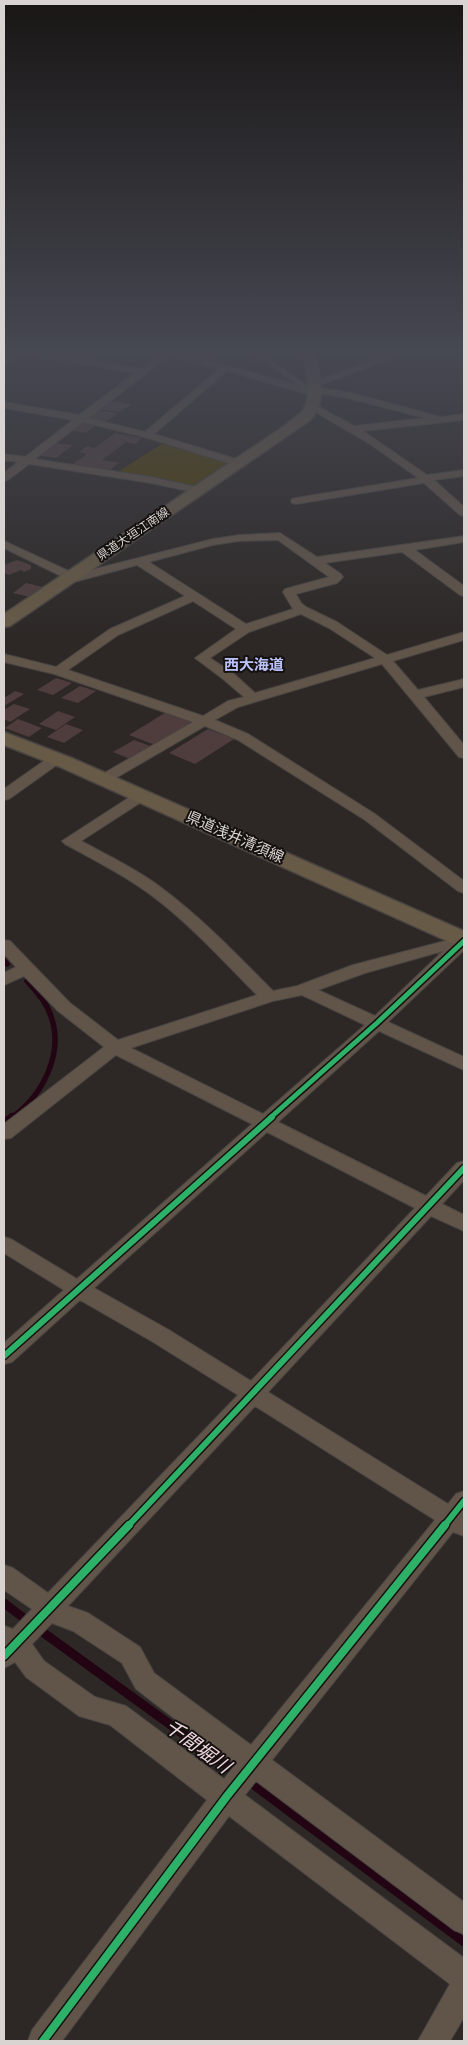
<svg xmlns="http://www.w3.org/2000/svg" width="468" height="2045" viewBox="0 0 468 2045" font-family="Raleway,'Noto Sans JP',sans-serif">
<rect width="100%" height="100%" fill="#2d2826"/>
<path fill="#504105" d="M162,444L229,463L194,485L119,471Z"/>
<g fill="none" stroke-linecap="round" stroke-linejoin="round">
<path stroke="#230412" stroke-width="5.5" d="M4,961L7,964
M11,1118C44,1095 67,1049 48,1009C43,998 35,990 27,981"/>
<path stroke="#230412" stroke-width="8" d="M4,1123L12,1117"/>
<path stroke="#230412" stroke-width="9" d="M4,1603L29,1622
M37,1628L237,1773
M247,1780L464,1942"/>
</g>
<path fill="#4f3d3e" d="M111,401L132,404L120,412L99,409Z
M98,410L118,413L105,422L85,418Z
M82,422L98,424L86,433L69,430Z
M115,433L142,438L135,444L126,442L102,460L119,463L109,471L73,464L87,454L79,452L87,446L94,448Z
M54,443L73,445L56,458L37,455Z
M17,560L31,565V569L24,572L21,570L9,575L4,573V565Z
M26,583L43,587L30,597L13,593Z
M56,678L72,683L53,695L37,690Z
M80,686L96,691L78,703L61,698Z
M15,691L24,694L4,706V698Z
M14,704L30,709L10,722L4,719V710Z
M58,711L75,717L56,730L39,724Z
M168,711L194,721L155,745L129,735Z
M18,719L42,728L29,737L5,728Z
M66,724L83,730L64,743L47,737Z
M208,729L234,739L195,764L169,753Z
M134,740L150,746L130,759L113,752Z"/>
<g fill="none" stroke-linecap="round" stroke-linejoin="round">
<g stroke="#484442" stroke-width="6">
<path id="service" d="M255,352L314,393"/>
</g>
<g stroke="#484442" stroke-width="2">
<path id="minor" d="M14,352H40L141,369L163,352H180L311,389L315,387L352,393L441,417L464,414V420L363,431L427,475L464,470V476L434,480L464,507V516L460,515L424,483L296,504L292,503L291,501L292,499L296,498L418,478L370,444L310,409V405H316L354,426L425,418L351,399L318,393L314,396L227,371L154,434L243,461L244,463L243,465H235L144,437L83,422L35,459L151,477L202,488L203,490L202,492L198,493L151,483L29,464L8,480L4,481V473L18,462L4,460V454L25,457L73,420L4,408V402L79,415L135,373L23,354L4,365V358ZM170,355L219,369L145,432L89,418Z
M387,352H398L383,362L317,386L314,387L309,384L377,358Z
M280,533L317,557L464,536V542L415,550L464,586V596L460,595L402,552L325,563L341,574L343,577L337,583L296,594L301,603L306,607L337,622L387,655L464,632V640L393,661L418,690L464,679V687L424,697L464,745V758L459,757L382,664L238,707L215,720L248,734L375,814L464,881V893L458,891L365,820L238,740L205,726L109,782H99L97,779L99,776L193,722L54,674L4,662V654L56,667L110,629L185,596L137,565L63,585L59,584L57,581L59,578L63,577L4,548V541L75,574L213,539L239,535ZM278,540L329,577L285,589L283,592L293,609L246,624L149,562L213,545L239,541ZM193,601L236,629L195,658L223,679L244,697L228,701L203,716L68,670L118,635ZM301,614L329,628L375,658L255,693L233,673L210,658L249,632Z
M56,755L61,756L63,759L61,762L9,799L4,800V789L51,756Z
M141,792L146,793L148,796L146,799L81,841C109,856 138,870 163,889C203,919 238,956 273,991L297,986L353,965L464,936V950L388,1022L464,1057V1070L379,1031L278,1122L426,1196L457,1163L464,1161V1180L442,1204L464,1215V1231L431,1216L268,1392L448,1504L456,1494L464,1491V1536L453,1532L272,1760L464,1902V1934L454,1930L256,1781L245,1795L464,1958V2017L450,2041H418L450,1984L229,1816L62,2041H28L32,2030L207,1800L110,1725L79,1716L26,1677L15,1662L4,1668V1626L13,1629L32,1609L4,1590V1565L13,1568L48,1593L238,1395L153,1342L80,1300L12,1362L4,1364V1343L64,1290L4,1253V1237L11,1239L77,1279L252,1124L116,1055L11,1138L4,1139V1124L104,1047L58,1011L24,976L4,985V973L16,967L4,954V940L10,941L70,1003L118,1040L257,995C223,961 190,924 151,895C124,875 94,860 65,844L62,841L136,793ZM443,951L375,1016L318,990L365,973ZM302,995L365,1025L263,1114L131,1048L273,1001ZM267,1132L415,1208L251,1381L169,1330L94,1288ZM255,1406L435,1520L251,1745L154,1673L140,1647L88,1613L68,1606ZM52,1623L73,1631L122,1663L136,1689L235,1765L224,1779L126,1706L95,1697L44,1661L32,1644Z"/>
</g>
<g stroke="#484442" stroke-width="3">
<path id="secondary" d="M303,352H315C320,376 329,402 309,421L10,626L4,627V614L280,429L302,412L307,402L308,388Z
M4,732L74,759L464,931V947L456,945L60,767L4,745Z"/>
</g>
<use href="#service" stroke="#615549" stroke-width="5"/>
<use href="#minor" fill="#615549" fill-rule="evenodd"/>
<use href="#secondary" fill="#675a46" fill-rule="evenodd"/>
<g stroke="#15110f" stroke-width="8">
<path id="cycleway-far2" d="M270,1118L377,1023L464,941"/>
</g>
<g stroke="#15110f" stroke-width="9">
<path id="cycleway-far1" d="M4,1356L272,1117
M128,1526L464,1168
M444,1526L464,1501"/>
</g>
<g stroke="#15110f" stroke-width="11">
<path id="cycleway" d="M4,1656L129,1525
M43,2041L227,1796L445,1525"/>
</g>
<use href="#cycleway-far2" stroke="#2db169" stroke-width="5"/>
<use href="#cycleway-far1" stroke="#2db169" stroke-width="6"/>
<use href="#cycleway" stroke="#2db169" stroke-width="8"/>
</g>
<linearGradient id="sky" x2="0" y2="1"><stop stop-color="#191615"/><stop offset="0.55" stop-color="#464852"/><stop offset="1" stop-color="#464852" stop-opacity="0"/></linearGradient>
<rect width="468" height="638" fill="url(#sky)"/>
<g text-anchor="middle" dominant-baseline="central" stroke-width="4" stroke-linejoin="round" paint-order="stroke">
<g font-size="12" fill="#d9d3d1" stroke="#15110f">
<text transform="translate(133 534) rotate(-34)">県道大垣江南線</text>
</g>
<g font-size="15" font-weight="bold" fill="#bcc3fc" stroke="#15110f">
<text x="254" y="665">西大海道</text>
</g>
<g font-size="15" fill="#d9d3d1" stroke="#15110f">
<text transform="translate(235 837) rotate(24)">県道浅井清須線</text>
</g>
<g font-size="19" font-style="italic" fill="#f2d9e3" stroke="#15110f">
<text transform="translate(198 1746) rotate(36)">千間堀川</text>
</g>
</g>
<rect width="468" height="2045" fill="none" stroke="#d9d3d1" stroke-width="10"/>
</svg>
